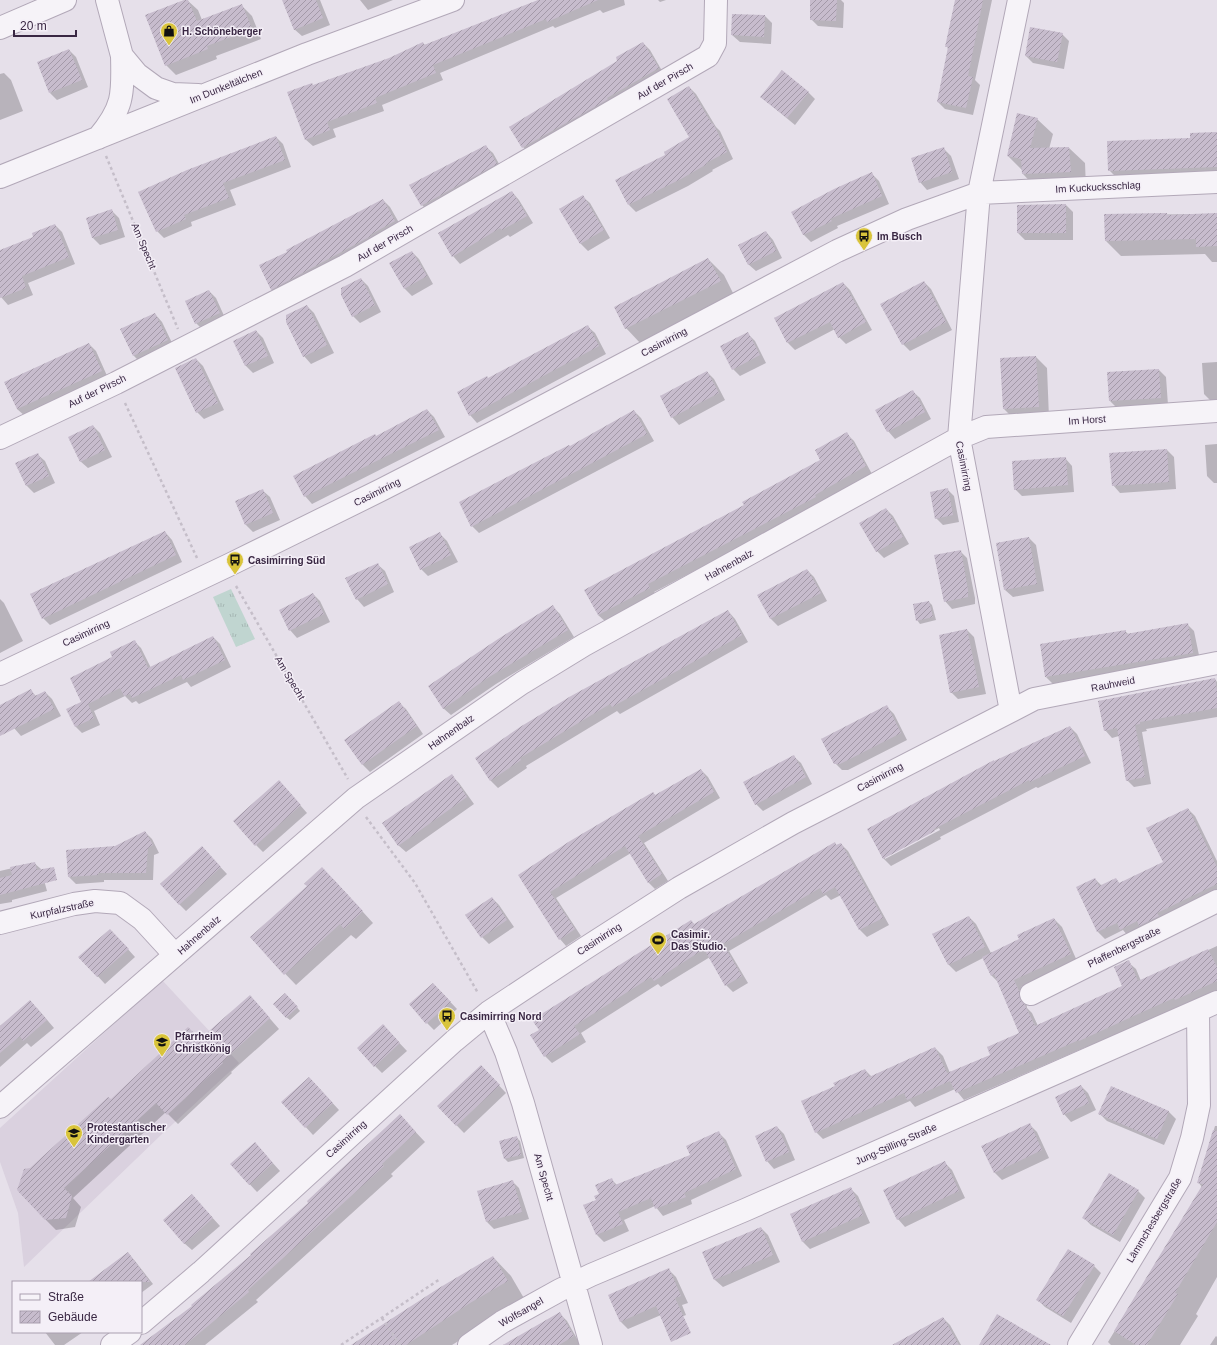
<svg xmlns="http://www.w3.org/2000/svg" width="1217" height="1345" viewBox="0 0 1217 1345" font-family="Arial,sans-serif">
<defs>
<pattern id="park-tufts" width="24" height="20" patternUnits="userSpaceOnUse"><rect width="24" height="20" fill="#c0d5d0"/><path d="M3 7l-1-3M5 7V3M7 7l1-3M15 17l-1-3M17 17v-4M19 17l1-3" fill="none" stroke="#a6b7b4"/></pattern>
<pattern id="building-hatch" width="6" height="6" patternUnits="userSpaceOnUse"><rect width="6" height="6" fill="#c7bccd"/><path d="M-1 1l2-2M0 6l6-6M5 7l2-2" fill="none" stroke="#a399a8"/></pattern>
</defs>
<rect width="100%" height="100%" fill="#e6e0ea"/>
<path fill="#dad1df" d="M162,980L239,1063L162,1134L24,1267L18,1213L0,1162V1128Z"/>
<path fill="url(#park-tufts)" d="M231,589L255,639L236,647L213,597Z"/>
<path fill="#0003" fill-rule="evenodd" d="M187,0L198,10L202,20L242,6L252,16L261,39L216,56L217,59L176,75L166,65Z
M290,0H320L330,25L302,36L294,29Z
M360,0H393L368,10Z
M540,0H624L625,5L603,13L600,10L555,28L553,26L440,73L443,80L382,105L384,111L333,129L336,137L313,146L305,139L314,86L389,59L423,43L425,45Z
M658,0H666L660,2Z
M811,0H841L844,3L843,28L818,26L811,19Z
M956,0H992L975,80L980,85L973,115L945,109L938,102L949,49L946,46Z
M765,16L772,23L771,44L740,42L732,35Z
M1062,34L1069,41L1064,69L1033,63L1026,56Z
M643,43L650,50L665,76L530,154L523,147L619,61Z
M69,50L76,57L88,87L57,100L50,93Z
M4,73L11,80L23,111L0,120V74Z
M689,87L696,94L716,127L720,131L733,159L712,170L713,171L688,186L636,212L629,205L667,155L691,137Z
M808,92L815,99L795,125L761,97Z
M1037,119L1053,134L1049,149L1069,148L1085,163L1086,188L1038,190L1023,174L1022,170L1008,156Z
M1217,133V177L1119,180L1109,170L1191,139Z
M276,137L283,144L291,167L230,190L236,205L191,222L192,226L164,238L157,231Z
M485,146L493,153L503,171L429,212L422,205Z
M944,149L951,156L959,179L927,190L920,182Z
M872,174L879,181L889,204L837,226L838,228L811,242L804,235L793,212Z
M512,192L519,200L533,223L510,237L508,235L460,264L453,256Z
M582,196L590,203L610,238L588,251L581,244L560,209Z
M383,200L390,207L402,228L279,296L271,289L288,252Z
M1066,205L1073,212V240H1025L1018,233Z
M112,211L119,218L125,237L100,245L93,238L87,219Z
M1217,214V262H1212L1205,254L1121,256L1106,241L1105,215Z
M55,225L62,232L75,264L28,283L33,295L8,305L1,297L0,294V252L34,238Z
M766,232L773,240L782,258L756,271L748,264Z
M412,252L419,259L433,284L412,296L405,289L390,264Z
M708,259L724,275L735,297L641,344L626,328Z
M361,279L368,286L381,312L360,323L353,316Z
M924,282L931,289L952,330L910,351L903,344Z
M843,283L850,290L872,330L846,344L839,337L835,329L795,350L788,343L776,319Z
M209,291L216,298L226,320L203,330L196,323Z
M307,306L314,313L334,353L311,364L304,356Z
M155,314L162,322L174,347L141,363L134,356L122,330Z
M587,326L595,333L606,354L477,423L470,415L458,392L488,379Z
M256,331L263,338L274,363L253,373L245,365Z
M747,333L755,341L766,363L740,376L733,369Z
M89,344L96,351L108,378L25,416L17,409Z
M1036,357L1047,368L1049,418L1015,420L1004,409Z
M196,359L203,366L224,410L204,419L197,412Z
M1217,362V401H1211L1204,394L1202,363Z
M1159,370L1166,377L1168,405L1117,408L1110,401Z
M707,372L714,379L725,400L679,425L672,417Z
M912,391L920,398L931,419L895,439L888,431Z
M427,410L434,417L445,437L312,504L305,496L375,435L377,437Z
M634,411L641,418L654,441L479,533L472,526Z
M93,426L100,433L112,457L88,468L80,461Z
M847,434L854,441L872,474L822,504L654,592L656,595L606,622L598,615L745,506L822,460Z
M1217,444V483H1214L1207,476L1205,445Z
M1167,450L1174,457L1176,489L1120,493L1113,485Z
M37,454L45,461L55,483L34,493L27,486L16,464Z
M1065,458L1072,466L1074,492L1022,496L1015,489Z
M947,489L954,496L959,522L943,525L936,518Z
M262,490L270,497L280,520L253,532L246,525L236,502Z
M886,509L893,516L909,544L884,558L877,551Z
M165,532L172,540L182,562L50,625L43,618Z
M440,534L447,541L458,562L428,576L421,569Z
M1029,538L1036,545L1044,591L1013,597L1005,590Z
M960,551L967,558L975,598V604L952,609L945,601Z
M377,564L385,571L394,592L364,607L357,599Z
M807,570L814,577L827,601L778,626L771,619L759,595Z
M313,594L320,601L330,622L297,638L290,630L280,610Z
M0,599L4,603L23,641L0,653Z
M929,602L932,605L936,620L920,624L917,620Z
M553,607L560,614L574,637L496,684L451,715L443,708Z
M728,611L735,619L748,642L620,714L617,711L526,766L527,768L498,788L491,781L476,758Z
M1187,624L1194,631L1200,660L1053,684L1046,677L1125,631L1129,635Z
M967,630L974,637L986,694L958,699L951,692Z
M213,637L220,644L231,667L191,687L187,682L139,704L136,701L132,703L125,696L94,711L100,725L82,733L75,726L83,702L114,658L134,641L141,648L151,668Z
M1215,679L1217,682V717L1146,729L1147,731L1142,732L1151,784L1134,787L1127,780L1119,736L1112,738L1105,730Z
M31,691L36,696L45,692L52,699L61,716L21,736L14,728Z
M398,702L406,709L423,734L370,772L363,765L345,740Z
M886,706L894,714L907,740L848,770H842L835,763Z
M1070,727L1077,734L1091,763L1038,788L1036,787L940,837L941,839L891,866L884,859L868,829L995,762ZM939,828L940,830L885,859V857Z
M793,756L801,763L812,784L763,811L756,804Z
M701,770L708,777L720,798L644,843L668,881L655,889L648,882L631,853L556,898L581,936L566,946L560,939L519,875L653,793L656,796Z
M452,776L459,783L474,804L406,852L398,845Z
M286,789L307,813L263,852L256,845Z
M1188,809L1195,816L1217,861V894L1128,936L1123,930L1105,939L1098,932L1077,888L1095,879L1102,886L1116,879L1120,884L1164,863Z
M145,832L152,839L159,853L154,855L153,880H104V882L76,884L69,877L115,847Z
M835,843L837,846L841,844L848,851L889,925L867,937L860,930L841,895L831,900L826,895L729,951L748,983L733,992L726,985L710,957L661,987L658,984L581,1033L586,1042L552,1063L545,1056L532,1036L691,921L695,925Z
M209,855L227,874L186,911L179,904Z
M34,863L41,869L47,891L12,900V902L0,904V871Z
M333,879L373,923L356,939L351,935L296,985L251,938Z
M492,898L499,905L514,927L489,944L482,937Z
M969,917L976,924L991,953L1020,940L1054,919L1062,927L1077,961L1021,987L1026,999L1027,1008L1032,1013L1038,1026L1123,986L1128,962L1136,969L1141,981L1217,946V992L1183,1007L1182,1006L1088,1048L1086,1047L964,1100L955,1089L915,1107L910,1101L823,1139L816,1132L836,1086L865,1070L872,1077L935,1048L943,1056L950,1073L991,1055L1021,1033L998,982L991,975L983,958L956,972L948,964Z
M117,937L135,957L105,984L80,957Z
M440,991L457,1009L434,1030L427,1023Z
M289,998L300,1011L290,1020L286,1017Z
M259,1006L279,1029L231,1072L232,1073L178,1124L166,1112L73,1198L81,1207L75,1227L56,1230L46,1220L111,1101L201,1040Z
M37,1008L54,1028L31,1047L27,1043L0,1067V1027Z
M390,1033L407,1051L382,1073L375,1066Z
M481,1066L506,1093L464,1133L438,1106Z
M316,1085L339,1110L313,1135L283,1102Z
M1081,1086L1088,1093L1096,1110L1071,1122L1064,1114Z
M1168,1111L1176,1119L1164,1145L1107,1121L1100,1114Z
M1029,1124L1037,1132L1049,1158L1002,1180L994,1172Z
M409,1125L425,1142L391,1174L393,1176L256,1300L258,1302L205,1345H141L193,1306Z
M1215,1126H1217V1277L1196,1314L1198,1316L1180,1345H1111L1108,1342L1202,1187L1198,1182Z
M777,1127L784,1134L795,1160L774,1169L767,1161Z
M719,1133L726,1140L742,1176L691,1200L692,1204L663,1216L655,1206L624,1220L629,1231L604,1242L597,1235V1201L611,1179L617,1185L691,1155Z
M516,1137L520,1141L524,1158L508,1162L505,1159L500,1141Z
M262,1151L280,1171L257,1192L231,1164Z
M945,1163L952,1170L965,1198L905,1227L898,1219Z
M512,1181L519,1188L529,1219L494,1229L487,1222L478,1192Z
M851,1189L858,1196L870,1223L810,1249L803,1242L791,1215Z
M1138,1191L1145,1198L1120,1242L1091,1225L1084,1218Z
M199,1203L220,1226L192,1250L184,1243Z
M761,1228L768,1235L780,1262L723,1287L715,1280L704,1253Z
M128,1253L135,1261L153,1284L141,1293V1282H89Z
M493,1257L511,1276L525,1300L452,1345H353Z
M1094,1266L1101,1273L1071,1323L1045,1307L1038,1300Z
M669,1270L676,1277L688,1303L682,1305L686,1315L668,1322L661,1315L628,1329L621,1322L609,1296Z
M559,1313L567,1321L580,1344L578,1345H511Z
M943,1318L950,1325L961,1345H895Z
M45,1332H83L64,1345H55Z
M1216,1336L1217,1337V1345H1210Z"/>
<path fill="url(#building-hatch)" d="M184,0H188L197,21L242,4L252,29L207,46L208,49L165,66L145,15Z
M282,0H316L323,18L294,30Z
M538,0H598L547,22L546,19L433,65L436,73L375,98L377,103L327,122L330,130L305,140L287,92L312,83L313,85L389,58L423,42L424,45Z
M810,0H837L836,21L810,20Z
M955,0H983L968,76L973,77L966,108L937,102L948,47H945Z
M732,14L765,15L764,37L731,35Z
M1030,27L1063,33L1057,62L1025,56Z
M643,42L659,68L607,98L608,99L605,101L522,148L509,127L617,61L616,57Z
M69,49L82,80L49,93L37,62Z
M782,70L809,92L787,118L760,97Z
M689,86L712,124L713,123L727,152L706,163L707,164L681,179L628,205L615,180L665,155L664,152L689,137L667,99Z
M1017,113L1038,118L1030,148L1069,147L1071,172L1022,174L1021,159L1007,156Z
M1217,132V167L1108,171L1107,141L1190,138V133Z
M276,136L285,160L223,183L229,198L184,215L186,219L156,232L138,192L187,170Z
M486,145L497,164L421,206L409,185Z
M944,147L952,172L919,183L911,158Z
M872,172L882,196L830,219L832,221L803,235L791,212L834,189Z
M512,191L527,216L502,230L500,228L452,257L438,233Z
M583,195L604,230L580,244L559,209Z
M383,199L395,221L370,235L371,236L271,290L259,265L287,252L286,250Z
M1066,204V233H1017V205Z
M112,209L118,230L92,238L86,218Z
M1167,213V215L1217,213V246L1196,247V239L1105,241L1104,214Z
M55,224L69,257L22,276L26,288L0,298V250L33,237L32,233Z
M766,231L776,251L748,265L738,245Z
M412,251L427,276L404,289L389,263Z
M708,258L721,281L625,329L614,307Z
M361,278L375,305L352,317L341,295V288Z
M924,281L946,322L902,345L880,304Z
M843,282L866,322L838,338L830,322L787,343L774,318Z
M209,290L220,313L195,324L185,301Z
M307,305L327,345L303,357L286,322V315Z
M155,313L168,340L133,356L120,329Z
M588,325L599,346L469,416L457,392L487,376L488,378Z
M256,330L268,356L245,366L233,341Z
M748,332L760,355L732,370L720,346Z
M89,343L102,371L17,409L4,382Z
M1036,356L1039,407L1003,409L1000,358Z
M196,358L218,403L196,413L175,368Z
M1159,369L1161,398L1109,401L1107,372Z
M707,371L719,393L671,418L660,396Z
M913,390L925,412L887,432L875,410Z
M427,409L439,430L304,497L293,476L375,434L376,436Z
M634,410L647,434L471,527L459,502L569,445L570,446Z
M93,425L105,450L80,462L68,437Z
M847,432L866,466L815,495L816,497L648,584L650,588L598,615L584,590L744,505L742,502L820,460L815,450Z
M1167,449L1169,482L1112,486L1109,453Z
M38,453L49,476L26,486L15,463Z
M1066,457L1068,485L1014,490L1012,461Z
M948,488L953,515L935,519L930,492Z
M263,489L273,513L245,525L235,501Z
M886,508L903,537L876,552L859,523Z
M165,531L176,555L42,619L30,594Z
M440,532L451,555L420,570L409,547Z
M1029,537L1037,584L1004,590L996,543Z
M961,550L968,590V597L944,602L934,555Z
M378,563L388,584L356,600L345,578Z
M807,569L821,593L770,619L757,595Z
M313,593L324,614L289,631L279,610Z
M929,601L933,617L916,621L913,604Z
M553,605L568,630L489,677L443,709L428,686L498,639Z
M728,610L742,635L612,707L610,704L520,758L521,760L490,781L475,758L520,727L571,696Z
M1188,623L1193,653L1045,677L1040,644L1126,630V634Z
M967,629L979,687L950,693L939,635Z
M213,636L225,660L183,680L181,675L132,698L130,694L124,696L120,688L88,704L94,718L75,727L66,709L81,702L70,678L112,657L110,652L135,640L148,668Z
M1215,678L1217,690V708L1140,722V724L1135,725L1145,777L1126,781L1117,728L1104,731L1098,701Z
M31,689L35,696L45,691L54,709L0,736V705Z
M399,701L417,726L362,765L344,740Z
M887,705L901,733L840,764H834L821,739Z
M1070,726L1085,756L1030,782L1029,780L934,829L935,831L883,859L867,829L994,760V761Z
M794,755L806,777L755,805L743,782Z
M701,769L714,792L638,836L662,874L648,883L625,846L550,892L575,929L559,940L518,875L570,841L653,792L655,795Z
M452,774L467,797L398,846L382,823Z
M279,780L301,805L255,846L233,821Z
M1188,808L1217,867V884L1157,913L1159,916L1139,926L1137,921L1120,930L1117,923L1097,932L1076,887L1095,878L1099,886L1116,878L1119,883L1163,862L1146,828Z
M145,831L153,845L148,848L146,873H98V875L68,877L66,850L115,846Z
M835,842L836,845L841,843L883,918L859,930L835,887L823,894L820,888L723,944L742,976L725,986L704,949L654,981L651,977L574,1026L580,1034L544,1057L530,1035L539,1030L532,1020L691,920L694,924Z
M202,846L221,867L179,905L160,884Z
M35,862L37,870L54,867L57,880L0,895V878L12,875L10,867Z
M322,867L363,911L344,929L340,924L284,975L250,937L307,886L304,884Z
M492,897L507,920L481,938L465,915Z
M969,916L985,947L948,965L932,934Z
M1054,918L1071,954L1014,980L1019,991L1020,999L1025,1005L1035,1026L1122,986L1114,967L1129,960L1138,981L1208,949L1217,967V981L1175,1000L1174,998L1138,1014L1079,1041V1040L956,1093L950,1081L907,1100L904,1093L815,1133L801,1101L835,1086L833,1083L865,1069L869,1077L935,1047L947,1073L990,1055L987,1047L1019,1033L994,974L991,976L982,957L1019,939L1017,935Z
M110,929L129,949L97,977L78,957Z
M433,983L451,1002L426,1024L409,1004Z
M285,993L298,1007L286,1018L273,1004Z
M250,995L270,1018L222,1062L223,1063L167,1115L156,1103L64,1188L72,1196L66,1218L45,1220L17,1190L24,1169L30,1168L108,1097L111,1099L188,1027L200,1039Z
M30,1000L47,1020L23,1041L20,1036L0,1053V1026Z
M383,1024L400,1043L374,1067L357,1048Z
M481,1065L500,1085L456,1126L437,1106Z
M309,1077L333,1103L305,1128L281,1102Z
M1081,1085L1089,1103L1063,1115L1055,1097Z
M1111,1086L1169,1111L1157,1139L1098,1114Z
M400,1114L416,1132L382,1164L384,1166L248,1290L249,1292L185,1345H140L192,1306L191,1305L251,1255L250,1254L308,1203L307,1201Z
M1030,1123L1042,1150L994,1173L981,1146Z
M777,1126L789,1152L766,1162L755,1136Z
M1213,1130L1217,1131V1222L1175,1293L1178,1294L1147,1345H1136L1114,1331L1203,1184L1197,1183Z
M719,1131L736,1169L684,1193L686,1197L655,1209L651,1198L618,1212L623,1224L596,1235L583,1205L596,1200L594,1196L599,1194L595,1185L612,1178L615,1185L690,1155L686,1146Z
M517,1136L521,1155L504,1159L499,1141Z
M255,1142L273,1163L249,1185L230,1164Z
M945,1161L959,1191L897,1220L883,1190Z
M1109,1173L1139,1190L1113,1235L1082,1218Z
M513,1180L522,1212L486,1222L477,1191Z
M851,1187L863,1215L802,1242L790,1214Z
M192,1194L213,1218L184,1244L163,1220Z
M761,1227L773,1255L714,1280L702,1252Z
M1068,1249L1095,1265L1063,1316L1036,1300Z
M128,1252L150,1282H88Z
M493,1256L508,1281L470,1303L406,1345H351L439,1288Z
M669,1268L681,1296L675,1298L691,1333L671,1342L656,1306L620,1322L608,1295Z
M560,1312L574,1336L559,1345H503Z
M997,1314L1051,1345H979Z
M943,1317L959,1345H892Z"/>
<g fill="none" stroke-linecap="round" stroke-linejoin="round">
<g stroke="#b2a8b8" stroke-width="24">
<path id="minor" d="M107,0L122,56L137,74L156,88L173,94L198,95
M0,28L65,0
M98,138C124,107 123,94 122,56
M0,177L307,54L453,0
M0,438L116,383L345,266L708,56L715,43L716,0
M0,674L229,565L381,490L506,426L837,251L907,219L979,193L1217,182
M1011,711L1034,699L1217,663
M0,923L74,904L95,901L120,903L142,919L175,955
M1031,994L1217,901
M489,1012L506,1052L523,1103L591,1345
M0,1107L356,798L522,683L584,645L959,438L986,427L1217,411
M141,1323L201,1272L454,1041L489,1012L584,949L679,888L793,823L1011,711L959,438L979,193L1019,0
M112,1345L130,1332
M469,1345L502,1322L560,1290L591,1275L745,1210L1217,1002
M1079,1345L1180,1178L1192,1138L1199,1105L1198,1011"/>
</g>
<path stroke="#c5bec9" stroke-width="2.5" stroke-dasharray="3 3" stroke-linecap="butt" d="M106,156L178,329
M125,403L197,558
M236,586L348,779
M366,817L415,883L478,993
M382,1318L400,1345
M341,1345L440,1279"/>
<use href="#minor" stroke="#f6f3f8" stroke-width="22"/>
</g>
<defs>
<g id="shop-pin" transform="scale(0.9)"><path d="M0 17L-7.5 6A9.5 9.5 0 1 1 7.5 6Z" fill="#d9c43b" stroke="#f4eff7"/><path d="M-5-2.5h2.3a2.7 3.5 0 0 1 5.4 0H5L5.5 6h-11ZM-1.5-2.5h3a1.5 2.3 0 0 0-3 0Z" fill="#111"/></g>
<g id="bus-pin" transform="scale(0.9)"><path d="M0 17L-7.5 6A9.5 9.5 0 1 1 7.5 6Z" fill="#d9c43b" stroke="#f4eff7"/><path d="M-5-6H5V4H4V6H2V4H-2V6H-4V4H-5ZM-3.5-4V0h7V-4ZM-3.5 1.2v1.5H-2V1.2ZM2 1.2v1.5H3.5V1.2Z" fill="#111"/></g>
<g id="stadium-pin" transform="scale(0.9)"><path d="M0 17L-7.5 6A9.5 9.5 0 1 1 7.5 6Z" fill="#d9c43b" stroke="#f4eff7"/><path d="M0-5a6.5 5 0 1 0 0 10a6.5 5 0 1 0 0-10ZM-3.5-1.8h7v3.6h-7Z" fill="#111"/></g>
<g id="school-pin" transform="scale(0.9)"><path d="M0 17L-7.5 6A9.5 9.5 0 1 1 7.5 6Z" fill="#d9c43b" stroke="#f4eff7"/><path d="M0-5L7-2L0 1L-7-2ZM-4 1L0 2.5L4 1V4Q0 6-4 4Z" fill="#111"/></g>
</defs>
<g fill-rule="evenodd">
<use href="#shop-pin" x="169" y="31"/>
<use href="#bus-pin" x="864" y="236"/>
<use href="#bus-pin" x="235" y="560"/>
<use href="#stadium-pin" x="658" y="940"/>
<use href="#bus-pin" x="447" y="1016"/>
<use href="#school-pin" x="162" y="1042"/>
<use href="#school-pin" x="74" y="1133"/>
</g>
<g text-anchor="middle" dominant-baseline="central" stroke-width="3" stroke-linejoin="round" paint-order="stroke">
<g font-size="10" font-weight="bold" fill="#392743" stroke="#f4eff7" text-anchor="start">
<text x="182" y="31">H. Schöneberger</text>
<text x="877" y="236">Im Busch</text>
<text x="248" y="560">Casimirring Süd</text>
<text x="671" y="934">Casimir.<tspan x="671" dy="12">Das Studio.</tspan></text>
<text x="460" y="1016">Casimirring Nord</text>
<text x="175" y="1036">Pfarrheim<tspan x="175" dy="12">Christkönig</tspan></text>
<text x="87" y="1127">Protestantischer<tspan x="87" dy="12">Kindergarten</tspan></text>
</g>
<g font-size="10" fill="#392743" stroke="#f4eff7">
<text transform="translate(665 81) rotate(-30)">Auf der Pirsch</text>
<text transform="translate(226 86) rotate(-22)">Im Dunkeltälchen</text>
<text transform="translate(1098 187) rotate(-3)">Im Kuckucksschlag</text>
<text transform="translate(385 243) rotate(-30)">Auf der Pirsch</text>
<text transform="translate(144 246) rotate(67)">Am Specht</text>
<text transform="translate(664 342) rotate(-28)">Casimirring</text>
<text transform="translate(97 391) rotate(-26)">Auf der Pirsch</text>
<text transform="translate(1087 420) rotate(-4)">Im Horst</text>
<text transform="translate(964 466) rotate(79)">Casimirring</text>
<text transform="translate(377 492) rotate(-27)">Casimirring</text>
<text transform="translate(729 565) rotate(-29)">Hahnenbalz</text>
<text transform="translate(86 633) rotate(-25)">Casimirring</text>
<text transform="translate(290 678) rotate(59)">Am Specht</text>
<text transform="translate(1113 684) rotate(-11)">Rauhweid</text>
<text transform="translate(451 732) rotate(-35)">Hahnenbalz</text>
<text transform="translate(880 777) rotate(-28)">Casimirring</text>
<text transform="translate(62 909) rotate(-12)">Kurpfalzstraße</text>
<text transform="translate(199 935) rotate(-41)">Hahnenbalz</text>
<text transform="translate(599 939) rotate(-33)">Casimirring</text>
<text transform="translate(1124 947) rotate(-26)">Pfaffenbergstraße</text>
<text transform="translate(346 1139) rotate(-42)">Casimirring</text>
<text transform="translate(896 1144) rotate(-24)">Jung-Stilling-Straße</text>
<text transform="translate(544 1177) rotate(74)">Am Specht</text>
<text transform="translate(1154 1220) rotate(-59)">Lämmchesbergstraße</text>
<text transform="translate(521 1312) rotate(-30)">Wolfsangel</text>
</g>
</g>
<rect x="12" y="1281" width="130" height="52" fill="#f4eff7" stroke="#a99faf"/>
<rect x="20" y="1294" width="20" height="6" fill="#f6f3f8" stroke="#a99faf"/>
<text x="48" y="1301" font-size="12" fill="#392743">Straße</text>
<rect x="20" y="1311" width="20" height="12" fill="url(#building-hatch)" stroke="#a99faf"/>
<text x="48" y="1321" font-size="12" fill="#392743">Gebäude</text>
<path d="M14 30v6h62v-6" fill="none" stroke="#392743" stroke-width="2"/>
<text x="20" y="30" font-size="12" fill="#392743" stroke="#f4eff7" stroke-width="3" paint-order="stroke">20 m</text>
</svg>
